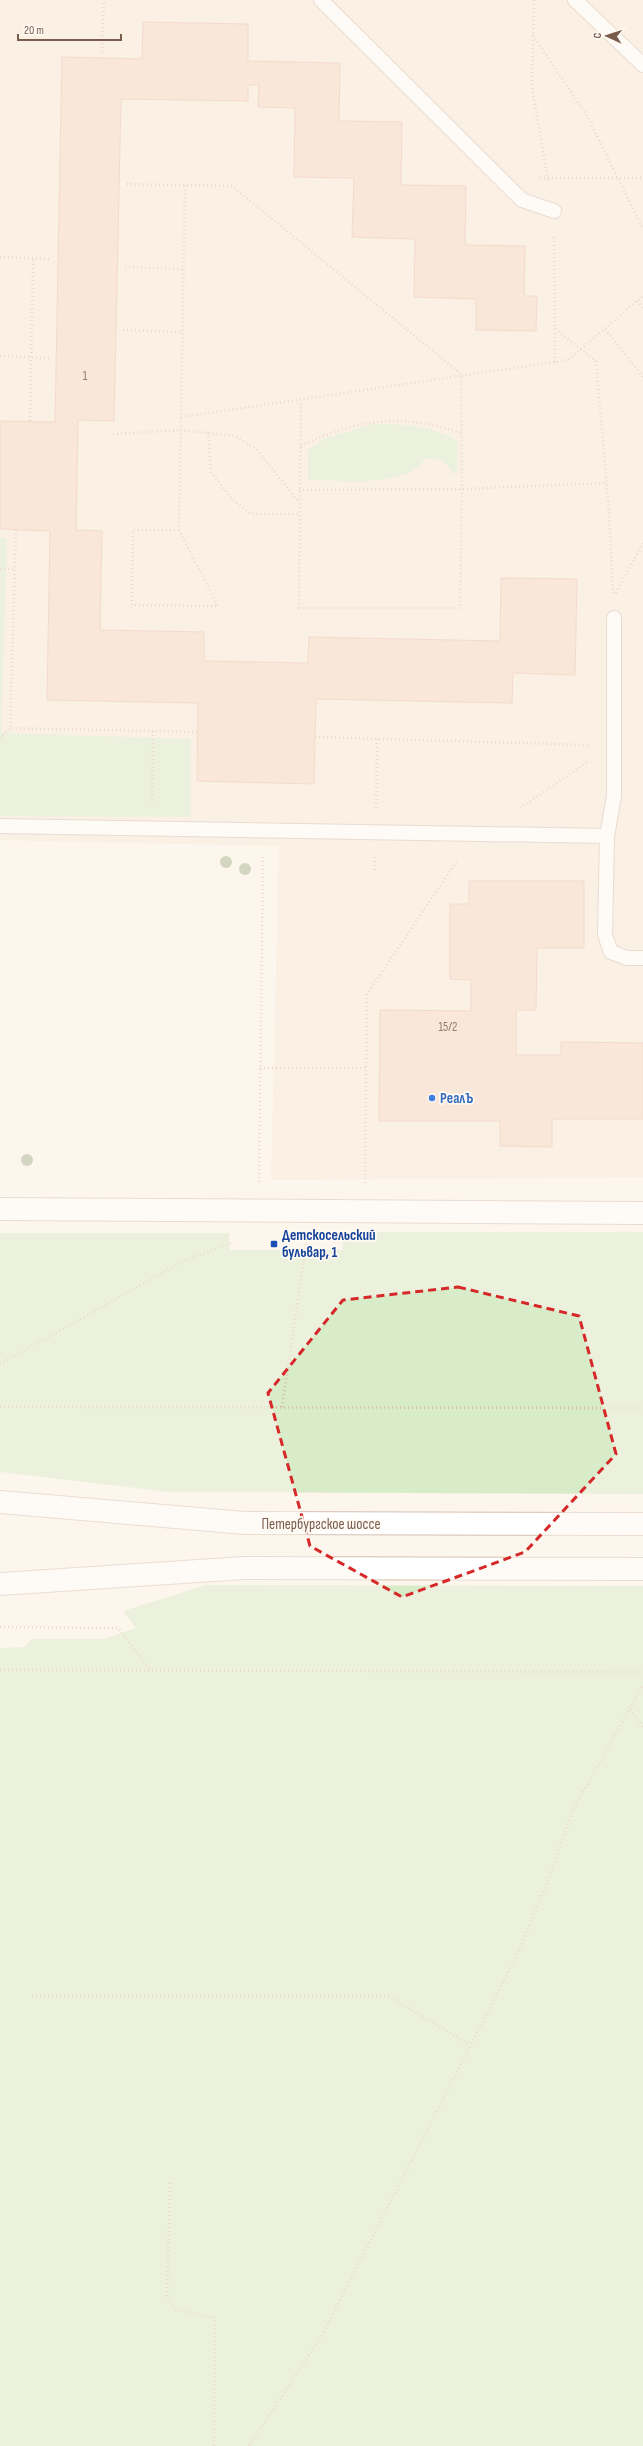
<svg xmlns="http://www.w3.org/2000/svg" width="643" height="2446" viewBox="0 0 643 2446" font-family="'Sofia Sans Condensed',sans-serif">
<rect width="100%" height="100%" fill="#fdf6ec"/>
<path fill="#f5e8da" d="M0,0H643V1177L271,1180L279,846L0,840Z"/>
<path fill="#d8ecc9" d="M372,424C406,424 427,425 457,440V474L452,473C447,460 439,458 425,459C405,489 341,480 308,480V450L324,439Z
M0,538H7L1,733L191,739L190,817L0,816Z
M343,1232H643V1494L169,1492L0,1472V1233H229L230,1250H342Z
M206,1585L643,1586V2446H0V1648L24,1647L32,1639H104L136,1628L123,1611Z"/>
<path fill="#f3d5c3" stroke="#e6bba3" d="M143,22L248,24V61L340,63L339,121L402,122L401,185L466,186L465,245L525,246L524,296H537L536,331L476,330V299L414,297L415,239L352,237L354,178L294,177L295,108L258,107L259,85H248V101L121,99L114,421L78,420L76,530L102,531L100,630L204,632V661L308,663L309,637L500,641L501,578L577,579L575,675L513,673L512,703L316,699L314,784L197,781L198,703L47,700L50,531L0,529V421L55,422L62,57L142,59Z
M469,881H584V948H537L536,1010H516V1055H561V1042L643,1043V1119H552V1147L500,1146V1121H379L380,1010L471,1011V980L450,979V904H469Z"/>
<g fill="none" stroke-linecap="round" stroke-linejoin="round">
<g stroke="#d1beb0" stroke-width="16">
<path id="lane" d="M321,0L522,200L554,211
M575,0L643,65
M614,618V796L607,836L605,935L611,952L627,958H643
M0,826L607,836"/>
</g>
<g stroke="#d1beb0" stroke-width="24">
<path id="street" d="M0,1209L643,1213"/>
</g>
<g stroke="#d6c0b0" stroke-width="24">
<path id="secondary" d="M0,1502L245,1523L643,1524
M0,1584L244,1568L643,1569"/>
</g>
<path stroke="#d9b8a5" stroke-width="2.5" stroke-dasharray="1 3" stroke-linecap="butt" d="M534,0L532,87L548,182
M533,35L587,116L643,229
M102,52L104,0
M540,178H643
M127,184L232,186L461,374L462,489L460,608H299L301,400
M554,237L555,362
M0,257L51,259
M125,267L183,269
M637,301L643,308
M555,329L596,361L609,511L613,593
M605,329L643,377
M123,330L182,332
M0,356L51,358
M181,417L568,360L643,296
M30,421L33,258
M208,432L211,472L232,499L251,514H299
M113,434L180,430L235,436L257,450L299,502
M301,446C358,419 400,413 462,433
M299,490L462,489L606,483
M16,530L10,728L198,732
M179,530H133L132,605L218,606L179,530L185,185
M0,569H15
M616,593L643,543
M315,737L589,745
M0,738L10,728
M152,804L153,731
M376,808L377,739
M520,808L589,761
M375,870V857
M260,1068H366
M259,1182L263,855
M365,1183L367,994L457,861
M0,1364L185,1260L234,1242
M0,1407L643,1408
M282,1407L307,1239
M0,1627L118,1628L149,1669
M0,1670L643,1672
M630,1710L643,1727
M32,1996H389L470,2045
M170,2183L167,2298L175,2309L215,2318L214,2446
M249,2446L321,2337L518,1953L548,1880L573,1810L643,1685"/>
<use href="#lane" stroke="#fff" stroke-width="14"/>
<use href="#street" stroke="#fff" stroke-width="22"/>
<use href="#secondary" stroke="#fff" stroke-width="22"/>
</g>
<g fill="#a0b28e">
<circle cx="226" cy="862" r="6"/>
<circle cx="245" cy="869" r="6"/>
<circle cx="27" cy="1160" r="6"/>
</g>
<path d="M0 0H643V2446H0ZM458,1287L579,1316L616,1454L525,1552L402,1597L310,1546L268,1393L343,1300Z" fill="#fdf6ec" fill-opacity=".55" fill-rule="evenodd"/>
<path fill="none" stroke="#d62828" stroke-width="3" stroke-dasharray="8 5" stroke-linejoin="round" d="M458,1287L579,1316L616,1454L525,1552L402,1597L310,1546L268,1393L343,1300Z"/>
<circle fill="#3f7fe0" stroke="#fffaf3" stroke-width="1.5" cx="432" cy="1098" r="4"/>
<rect fill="#1a4fb4" stroke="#fffaf3" stroke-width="1.5" x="270" y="1240" width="8" height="8" rx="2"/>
<g text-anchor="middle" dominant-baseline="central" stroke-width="3.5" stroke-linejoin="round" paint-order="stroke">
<g font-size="13" fill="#987a6a">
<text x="85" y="376">1</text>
<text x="448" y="1027">15/2</text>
</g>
<g font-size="15" font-weight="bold" fill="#366cbe" stroke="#fffaf3" text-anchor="start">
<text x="440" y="1098">РеалЪ</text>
</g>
<g font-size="15" font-weight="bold" fill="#164399" stroke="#fffaf3" text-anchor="start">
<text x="282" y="1235">Детскосельский<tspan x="282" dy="17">бульвар, 1</tspan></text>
</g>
<g font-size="15" fill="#7a5c4d" stroke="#fffaf3">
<text x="321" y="1524">Петербургское шоссе</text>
</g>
</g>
<g transform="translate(607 36) rotate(273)" stroke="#fffaf3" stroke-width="3" paint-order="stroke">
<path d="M0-3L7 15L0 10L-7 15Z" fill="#7a5c4d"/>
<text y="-6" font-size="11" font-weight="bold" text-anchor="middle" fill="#7a5c4d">С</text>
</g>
<path d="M18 34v6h103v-6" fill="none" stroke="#7a5c4d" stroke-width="2"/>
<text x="24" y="34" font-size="12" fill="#7a5c4d" stroke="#fffaf3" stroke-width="3" paint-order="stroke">20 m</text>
</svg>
